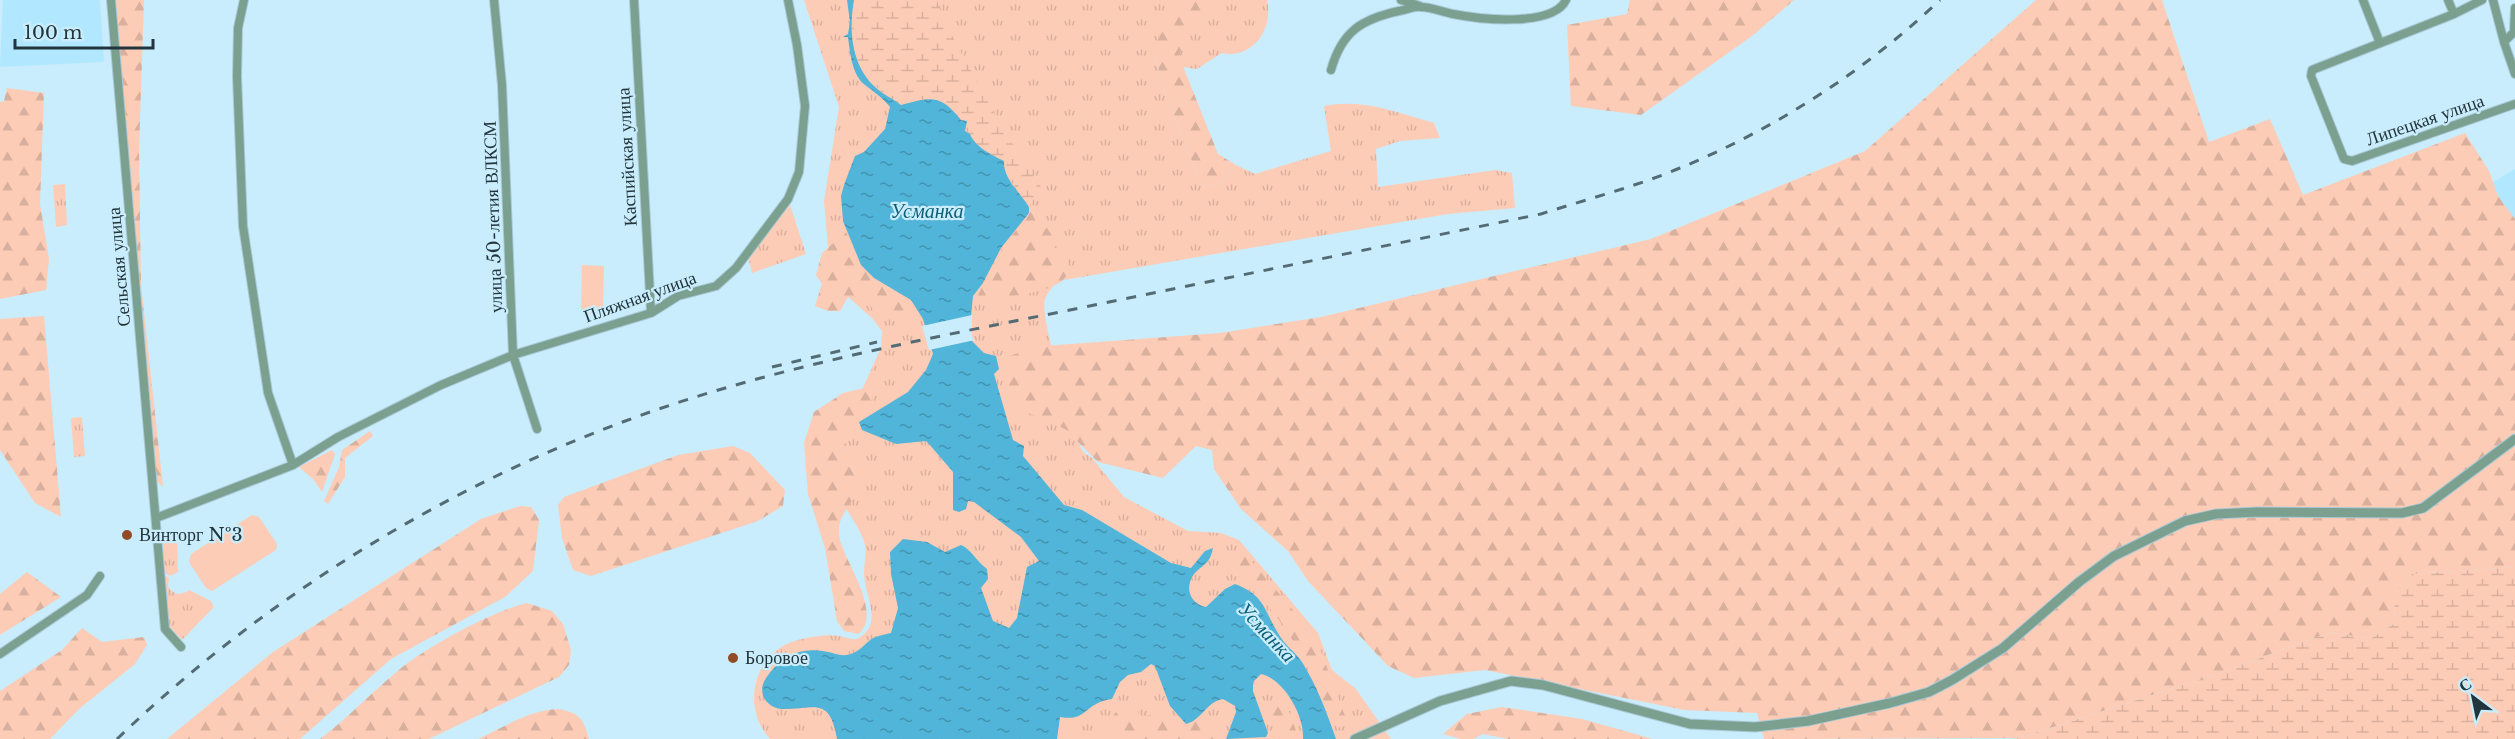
<svg xmlns="http://www.w3.org/2000/svg" width="2515" height="739" viewBox="0 0 2515 739" font-family="'Libre Baskerville',serif">
<defs>
<pattern id="grass-tufts" width="24" height="20" patternUnits="userSpaceOnUse" patternTransform="scale(1.5)"><rect width="24" height="20" fill="#fdccb6"/><path d="M3 7l-1-3M5 7V3M7 7l1-3M15 17l-1-3M17 17v-4M19 17l1-3" fill="none" stroke="#d9b09d"/></pattern>
<pattern id="forest-firs" width="22" height="20" patternUnits="userSpaceOnUse" patternTransform="scale(1.5)"><rect width="22" height="20" fill="#fdccb6"/><path d="M5 1l3.5 6h-7zM16 11l3.5 6h-7z" fill="#d9b09d"/></pattern>
<pattern id="wetland-marsh" width="20" height="14" patternUnits="userSpaceOnUse" patternTransform="scale(1.5)"><rect width="20" height="14" fill="#fdccb6"/><path d="M1 5h8M5 5V1M11 12h8M15 12V8" fill="none" stroke="#d9b09d"/></pattern>
<pattern id="water-ripples" width="26" height="14" patternUnits="userSpaceOnUse" patternTransform="scale(1.5)"><rect width="26" height="14" fill="#51b4d9"/><path d="M2 4q2-2 4 0t4 0M15 11q2-2 4 0t4 0" fill="none" stroke="#4393b1"/></pattern>
</defs>
<rect width="100%" height="100%" fill="#c9edfc"/>
<path fill="#b1e8ff" d="M3,0H100L104,62L0,67Z
M2515,169V240L2483,188Z"/>
<path fill="url(#grass-tufts)" d="M804,0H1267C1274,28 1253,60 1222,53L1197,69L1174,66L1155,57L1166,96L1203,188L1222,183L1236,165L1255,174L1331,151L1324,106C1362,98 1397,112 1434,123L1440,138L1400,141L1376,149L1378,187L1495,170L1512,173L1515,208L1448,214L1064,280L1069,270C1061,278 1049,288 1045,299C1039,316 1071,416 1077,439L1083,452L1092,458L1124,497L1188,531L1221,533L1239,540L1318,633L1332,670L1356,689L1391,739H770C739,705 755,648 802,639C813,637 828,634 839,636C845,637 851,640 857,639C862,637 867,632 870,626C875,613 867,595 865,582C862,569 867,558 865,545C861,526 834,494 824,474L881,348L882,331L872,318L848,297L829,259L824,201L839,107Z
M65,184L67,225L56,227L53,185Z
M790,205L806,254L752,273L748,257Z
M82,417L85,456L74,457L71,418Z
M177,533L178,572L170,576L162,571L159,540Z
M163,575L169,578L168,586C173,595 181,596 189,590L211,601L214,607L182,640L169,626Z"/>
<path fill="url(#forest-firs)" d="M115,0H144L139,151L141,284L163,487L156,480L139,329Z
M1180,0H1217L1189,30L1179,56L1218,154L1236,165L1222,183L1203,188L1166,96L1155,57L1161,25Z
M1630,0H1794L1752,36L1641,115L1571,106L1567,25L1627,14Z
M2036,0H2162L2209,142L2270,119L2303,195L2465,133L2489,171L2498,196L2515,219V567L2412,574L2394,594L2395,623L2370,639L2330,632L2220,673L2020,738L1764,739L1757,713L1684,710L1485,670L1414,678L1388,666L1308,581L1288,551L1241,509L1214,469L1212,450L1196,446L1163,478L1098,462L1065,429L1011,405L1001,358L1044,346L1220,333L1321,317L1651,239L1865,151Z
M7,88L44,93L40,204L49,259L46,290L0,299V102L4,101Z
M1033,209L1054,238V247L1067,257C1068,265 1070,273 1064,279C1052,292 1003,299 987,297L977,306L973,305L1002,248Z
M846,232L861,265L914,307L911,314L878,317L866,299L848,297L840,311H828L815,306L822,284L816,275L822,253Z
M44,316L61,517L35,503L0,450V319Z
M869,387L873,389C875,407 856,418 844,431C843,455 866,464 862,479C856,506 830,515 842,546C850,569 882,616 858,634L844,631L837,621L825,548L808,494L804,443L814,412L843,393Z
M370,431L373,436L345,458V477L328,504L324,501L339,467L342,450Z
M733,446L750,453L785,490L783,506L758,521L591,576L573,570L562,538L558,505L564,497L678,455Z
M332,450L335,454L322,492L313,479L299,467Z
M520,506L531,507L539,520L533,571L505,597L391,659L300,739H167L273,652L481,519Z
M1220,552L1247,556L1303,622L1320,649L1348,724L1337,728C1306,666 1285,605 1223,568Z
M27,572L61,597L0,635V594Z
M527,603L552,611L563,624L571,650L569,665L559,677L429,739H320C349,717 373,691 400,669C430,645 491,612 527,603Z
M82,628L102,642L144,637L147,645L135,664L79,709L50,739H0V691L62,650Z
M1276,702L1287,706L1299,739H1279L1268,713Z
M1133,704L1140,716C1159,715 1170,710 1186,724L1210,719L1222,722L1223,729L1219,739H1132L1131,736L1114,731L1110,721L1115,713Z
M1502,707L1582,719L1653,739H1508L1483,734L1473,739H1461L1443,734L1467,714Z
M558,709C580,713 583,718 589,739H478C504,727 530,710 558,709Z"/>
<path fill="url(#wetland-marsh)" d="M854,0H937L943,19L1002,128L1041,187L1029,207L996,159L972,140L970,134L965,131L967,124L948,105H901L880,91L860,67L851,40Z
M2515,567V739H2009L2020,738L2220,673L2330,632L2370,639L2395,623L2394,594L2412,574Z"/>
<path fill="#fdccb6" d="M582,265L604,266L603,314H581Z
M252,515L259,517L277,544L276,550L212,591L206,588L189,562L191,554Z"/>
<path fill="url(#water-ripples)" d="M847,0H854C848,33 852,71 881,92C888,97 895,100 901,105C932,97 940,94 961,120L967,121L965,131L970,134C975,147 992,155 1004,161C1003,179 1020,192 1029,207V213L1001,248L983,283L973,296L969,338L984,353L996,356L999,369L994,374L1013,440L1024,446L1023,456L1064,505L1082,510L1171,563L1191,568L1205,551L1213,548C1212,552 1211,557 1208,561C1204,566 1198,569 1194,574C1184,588 1190,604 1206,607L1225,589L1235,584C1267,596 1264,613 1281,638C1287,647 1296,653 1302,662C1317,686 1327,713 1336,739H1303C1305,717 1284,679 1261,674L1253,682V691L1268,733L1266,737L1226,739L1236,712L1235,706L1223,699C1206,702 1202,720 1186,724L1170,706L1155,666L1151,664L1141,672L1128,675L1120,682L1112,699C1083,703 1088,722 1060,717L1057,739H837C830,696 814,709 784,709C767,709 756,693 766,678C782,655 801,646 828,652C834,653 840,656 846,655C858,654 864,644 873,638C878,636 885,634 891,633L898,608L891,574L890,552L903,539L927,542L945,552L961,545C970,548 978,563 987,569L988,579L981,588L993,621L1009,628L1017,618L1027,567L1039,561L1021,537L974,502L968,501L966,509L959,512L953,510V472L929,444L926,441L896,444L862,430L859,422L908,392L926,370L933,354L923,319L911,300L874,278L861,265L843,221L841,196L844,185L855,156L864,152L885,129L890,107C882,97 874,92 865,85C852,75 850,53 848,37H843L848,34L850,22Z"/>
<path fill="#c9edfc" d="M972,315V337L975,340L929,350L922,326Z"/>
<g fill="none" stroke-linecap="round" stroke-linejoin="round">
<g stroke="#a8c8d6" stroke-width="10">
<path id="minor" d="M111,0L165,629L181,647
M244,0L238,28L237,77L243,226L268,393L293,465
M494,0L502,85L513,355L537,429
M634,0L651,313
M1401,0L1420,6
M2363,0L2380,43
M2448,0L2454,14
M2482,0L2454,14L2312,70L2311,76L2344,159L2352,161L2515,104
M2493,0L2504,42
M2515,8L2514,32L2504,42L2515,74
M1331,70C1342,31 1362,19 1399,11C1406,10 1414,6 1421,7C1431,7 1443,12 1453,14C1478,19 1552,28 1566,0
M156,518L293,465L338,437L441,385L513,355L651,313L678,296L716,286L736,268L788,199L799,172L805,106L797,45L788,0
M0,654L87,595L100,576"/>
</g>
<g stroke="#a8c8d6" stroke-width="11">
<path id="tertiary" d="M1355,739L1440,701L1511,681L1543,685L1690,724L1755,727L1808,721L1890,703L1929,692L1952,680L2003,648L2079,582L2114,556L2185,521L2216,514L2257,512L2402,513L2423,508L2515,439"/>
</g>
<use href="#minor" stroke="#7ba08f" stroke-width="8"/>
<use href="#tertiary" stroke="#7ba08f" stroke-width="9"/>
<path stroke="#536b74" stroke-width="3" stroke-dasharray="10 10" stroke-linecap="butt" d="M772,367L877,342
M117,739C284,579 493,457 715,391C836,355 961,332 1085,307C1237,276 1389,245 1541,214C1587,199 1635,187 1680,168C1775,129 1865,71 1940,0"/>
</g>
<g fill="#924a27" stroke="#c9edfc" stroke-width="2">
<circle cx="127" cy="535" r="6"/>
<circle cx="733" cy="658" r="6"/>
</g>
<g text-anchor="middle" dominant-baseline="central" stroke-width="4.5" stroke-linejoin="round" paint-order="stroke">
<g font-size="18" fill="#23353c" stroke="#c9edfc">
<text transform="translate(2425 120) rotate(-19)">Липецкая улица</text>
<text transform="translate(627 157) rotate(-93)">Каспийская улица</text>
<text transform="translate(493 217) rotate(-92)">улица 50-летия ВЛКСМ</text>
<text transform="translate(119 267) rotate(-95)">Сельская улица</text>
<text transform="translate(640 297) rotate(-20)">Пляжная улица</text>
</g>
<g font-size="18" fill="#23353c" stroke="#c9edfc" text-anchor="start">
<text x="139" y="535">Винторг №3</text>
<text x="745" y="658">Боровое</text>
</g>
<g font-size="20" font-style="italic" fill="#0d5f78" stroke="#c9edfc">
<text x="927" y="211">Усманка</text>
<text transform="translate(1267 632) rotate(47)">Усманка</text>
</g>
</g>
<g transform="translate(2473 697) rotate(328)" stroke="#c9edfc" stroke-width="4.5" paint-order="stroke">
<path d="M0-4.5L10 22L0 15L-10 22Z" fill="#23353c"/>
<text y="-9" font-size="16" font-weight="bold" text-anchor="middle" fill="#23353c">С</text>
</g>
<path d="M15 39v9h138v-9" fill="none" stroke="#23353c" stroke-width="3"/>
<text x="24" y="39" font-size="18" fill="#23353c" stroke="#c9edfc" stroke-width="4.5" paint-order="stroke">100 m</text>
</svg>
